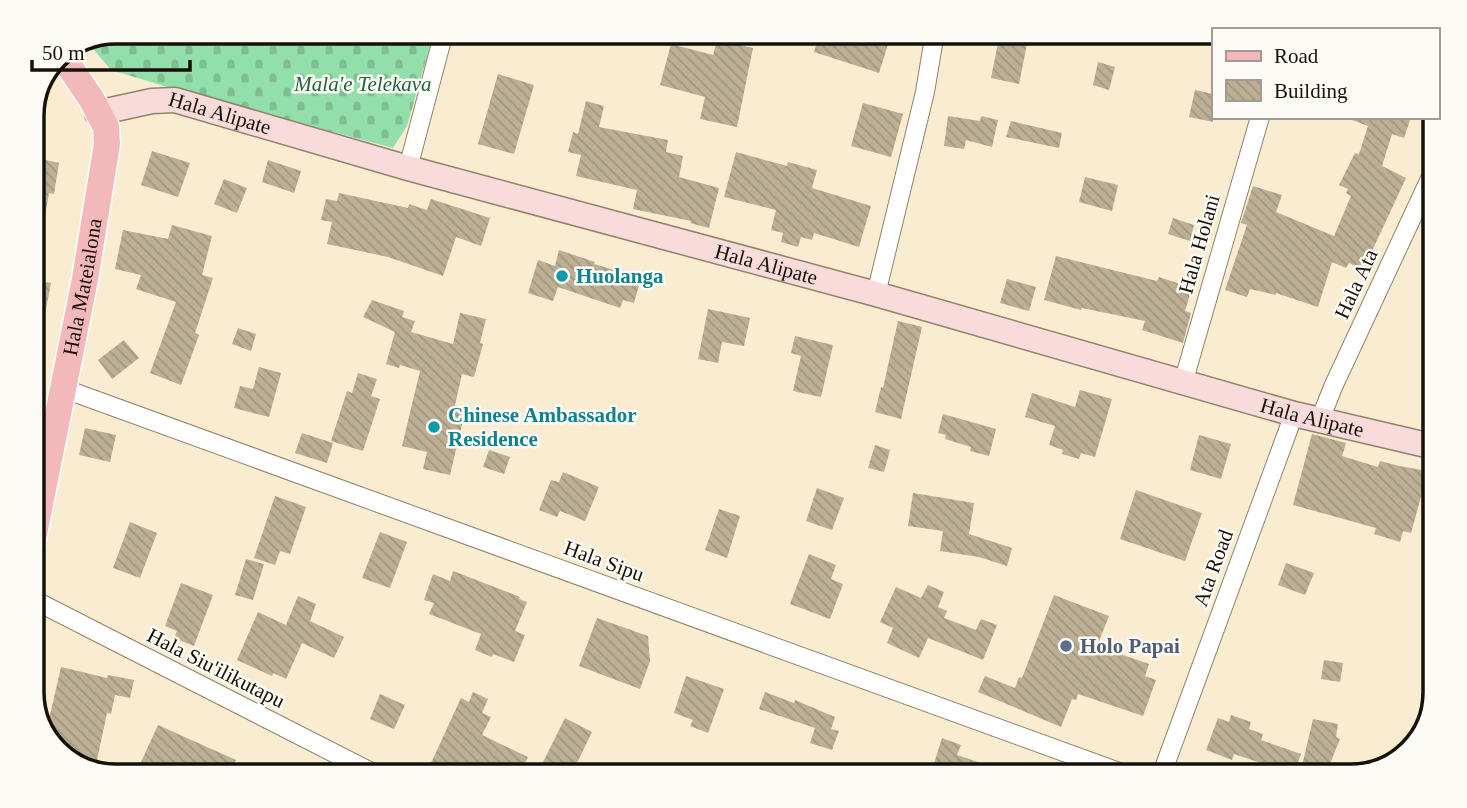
<svg xmlns="http://www.w3.org/2000/svg" width="1467" height="808" viewBox="0 0 1467 808" font-family="'Times New Roman',serif">
<defs>
<pattern id="cemetery-stones" width="16" height="16" patternUnits="userSpaceOnUse" patternTransform="scale(1.75)"><rect width="16" height="16" fill="#93dfab"/><path d="M2 7V4a2 2 0 0 1 4 0v3zM10 15v-3a2 2 0 0 1 4 0v3z" fill="#7ebe92"/></pattern>
<pattern id="building-back-hatch" width="6" height="6" patternUnits="userSpaceOnUse" patternTransform="scale(1.75)"><rect width="6" height="6" fill="#bcaf95"/><path d="M-1 5l2 2M0 0l6 6M5-1l2 2" fill="none" stroke="#a1967f"/></pattern>
</defs>
<rect width="100%" height="100%" fill="#faecd1"/>
<path fill="url(#cemetery-stones)" d="M116,32H434L407,126L393,148L184,92L111,70L88,43Z"/>
<path fill="url(#building-back-hatch)" d="M820,32H869L890,38L879,73L814,52Z
M999,38L1027,44L1019,84L991,78Z
M717,40L753,48L737,127L700,119L705,97L660,85L671,44L713,55Z
M1098,62L1115,67L1109,90L1093,85Z
M498,74L534,85L514,154L478,144Z
M1195,90L1213,94V122L1189,117Z
M586,101L604,106L599,127L668,140L666,152L683,156L679,177L719,188L709,228L690,223L691,221L633,209L637,190L576,176L581,155L568,152L573,132L578,134Z
M863,103L903,114L891,157L851,146Z
M948,116L980,121L981,116L998,120L992,147L966,140L964,149L944,146Z
M1352,117H1411L1404,138L1392,134L1382,166L1406,178L1372,251L1377,252L1369,272L1349,263L1346,268L1332,262L1318,307L1276,293V295L1250,289L1247,297L1225,290L1247,225L1241,223L1253,186L1282,195L1276,212L1334,236L1351,196L1346,193L1348,189L1339,185L1355,153L1359,154L1368,126L1352,120Z
M1011,121L1062,133L1059,148L1006,137Z
M152,151L190,163L178,197L141,185Z
M736,152L787,166L788,162L817,170L812,188L871,206L859,247L814,233L812,240L801,237L798,247L781,242L783,233L771,230L776,210L724,197Z
M32,157L59,163L54,194L49,193L41,240L32,239Z
M268,160L301,171L294,193L262,182Z
M1085,177L1118,185L1112,211L1079,202Z
M224,179L247,188L237,213L214,204Z
M339,193L408,208L409,204L427,210L431,199L490,218L481,246L456,237L443,276L388,257L327,244L332,222L321,220L326,199L337,201Z
M1173,218L1194,225L1190,241L1168,234Z
M172,225L212,236L202,275L213,278L195,333L199,335L181,385L150,373L176,302L136,289L141,275L115,269L123,230L168,239Z
M559,250L595,262L594,264L641,278L634,303L623,300L620,308L558,287L553,301L528,293L538,260L555,266Z
M1056,256L1157,281L1159,277L1192,288L1185,311L1191,313L1183,343L1142,330L1145,321L1082,308L1081,310L1044,300Z
M32,279L51,283L40,340H32Z
M1007,279L1036,287L1029,311L1000,303Z
M372,300L404,311L402,317L415,321L411,332L453,344L460,313L486,319L480,343L483,344L474,377L462,374L455,405L466,408L450,475L423,469L427,452L402,446L420,371L400,365L399,368L386,364L395,332L363,317Z
M708,309L750,318L744,346L722,342L718,363L698,359Z
M898,321L922,327L901,419L875,412L881,387L883,388Z
M238,328L256,334L251,351L232,344Z
M795,336L833,345L821,397L793,391L801,356L791,353Z
M124,340L139,358L112,379L98,360Z
M259,367L281,373L269,417L234,408L240,386L253,389Z
M358,373L377,379L371,396L380,399L363,451L331,441L347,391L352,393Z
M1080,390L1112,399L1095,457L1081,453L1079,459L1062,454L1063,450L1049,445L1055,426L1025,417L1032,393L1075,407Z
M943,414L996,429L989,456L970,451L971,447L945,439L946,435L938,433Z
M85,428L116,435L110,462L79,455Z
M302,433L333,443L327,463L295,453Z
M1312,434L1346,443L1342,456L1378,467L1380,461L1399,466L1428,471L1411,533L1403,531L1400,542L1374,534L1376,528L1293,505Z
M1199,435L1231,444L1221,479L1190,470Z
M875,445L890,450L884,472L868,468Z
M489,450L510,457L504,474L483,467Z
M563,472L599,487L585,521L560,511L557,517L539,510L551,480L559,482Z
M817,488L844,498L832,530L806,521Z
M1136,490L1202,513L1185,561L1120,539Z
M913,493L974,503L969,534L1012,548L1007,566L979,557L940,551L943,531L908,526Z
M275,496L306,507L290,554L280,551L275,565L254,558Z
M719,509L740,516L727,558L705,550Z
M130,522L157,533L140,578L113,568Z
M380,532L407,542L390,588L362,578Z
M809,554L836,565L831,579L843,584L830,619L790,604Z
M246,559L264,564L253,600L235,595Z
M1286,563L1314,573L1305,595L1278,585Z
M453,571L520,597L519,599L527,602L515,631L525,635L514,662L493,654L492,657L475,650L481,634L429,614L434,603L424,600L433,574L450,581Z
M181,583L213,595L194,646L174,638L177,631L165,626Z
M928,585L944,592L938,607L947,611L944,618L976,630L981,619L997,625L983,660L928,638L919,658L887,643L893,628L880,622L896,587L921,598Z
M1054,595L1109,616L1097,646L1149,664L1145,676L1156,680L1143,716L1078,694L1076,700L1072,699L1061,727L978,692L985,676L1015,688L1019,677L1022,678Z
M298,596L316,604L310,621L344,637L334,658L302,643L286,679L273,673L272,676L237,660L258,612L286,625Z
M597,618L648,636L650,661L640,689L579,666Z
M1324,660L1343,663L1340,682L1321,679Z
M61,667L107,678L108,675L134,680L130,698L115,695L111,714L107,713L97,760L91,758L89,768L73,764L45,737Z
M686,676L724,689L708,733L690,726L693,720L674,713Z
M473,692L488,699L482,713L491,717L482,735L528,757L519,776H482L464,768L460,776H425L461,698L469,702Z
M765,692L794,703L795,700L835,717L831,729L839,731L832,750L810,743L815,728L759,709Z
M380,694L405,705L394,729L370,719Z
M1231,715L1251,722L1249,729L1263,734L1261,740L1301,754L1294,774L1234,754L1232,760L1206,750L1218,718L1229,722Z
M565,718L592,732L577,763L601,776H553L539,770Z
M1313,719L1338,724L1336,737L1340,739L1325,776H1318L1301,770Z
M158,725L236,760L229,776H147L151,767L141,762Z
M942,738L961,745L957,755L981,763L977,776H930Z"/>
<g fill="none" stroke-linecap="round" stroke-linejoin="round">
<g stroke="#8f836a" stroke-width="20">
<path id="street" d="M408,168L444,32
M876,294L925,92L935,32
M1183,383L1260,117
M62,388L1130,776
M1320,420L1333,387L1435,168
M32,599L379,776
M1161,776L1294,414"/>
</g>
<g stroke="#8f836a" stroke-width="27">
<g id="secondary">
<path id="s1" d="M97,113L152,101L175,100L408,168L876,294L1294,414L1435,447"/>
</g>
</g>
<g stroke="#fff" stroke-width="29">
<g id="primary">
<path id="s2" d="M32,544L85,279L107,144L106,127L92,100L61,54"/>
</g>
</g>
<use href="#street" stroke="#fff" stroke-width="18"/>
<use href="#secondary" stroke="#f9dbdc" stroke-width="24"/>
<use href="#primary" stroke="#f3b8b9" stroke-width="26"/>
</g>
<g fill="#0f9aa8" stroke="#fdfbf5" stroke-width="2.5">
<circle cx="562" cy="276" r="7"/>
<circle cx="434" cy="427" r="7"/>
</g>
<circle fill="#5c6f8a" stroke="#fdfbf5" stroke-width="2.5" cx="1066" cy="646" r="7"/>
<g text-anchor="middle" dominant-baseline="central" stroke-width="5" stroke-linejoin="round" paint-order="stroke">
<g font-size="21" font-style="italic" fill="#25623d" stroke="#fdfbf5">
<text x="363" y="84">Mala'e Telekava</text>
</g>
<g font-size="21" fill="#161108" stroke="#fdfbf5">
<text stroke="none"><textPath href="#s1" startOffset="126">Hala Alipate</textPath></text>
<text transform="translate(1199 244) rotate(-74)">Hala Holani</text>
<text stroke="none"><textPath href="#s1" startOffset="693">Hala Alipate</textPath></text>
<text transform="translate(1356 284) rotate(-65)">Hala Ata</text>
<text stroke="none"><textPath href="#s2" startOffset="262">Hala Mateialona</textPath></text>
<text stroke="none"><textPath href="#s1" startOffset="1260">Hala Alipate</textPath></text>
<text transform="translate(604 561) rotate(20)">Hala Sipu</text>
<text transform="translate(1213 568) rotate(-70)">Ata Road</text>
<text transform="translate(216 668) rotate(27)">Hala Siu'ilikutapu</text>
</g>
<g font-size="21" font-weight="bold" fill="#0d838f" stroke="#fdfbf5" text-anchor="start">
<text x="576" y="276">Huolanga</text>
<text x="448" y="415">Chinese Ambassador<tspan x="448" dy="24">Residence</tspan></text>
</g>
<g font-size="21" font-weight="bold" fill="#4e5e75" stroke="#fdfbf5" text-anchor="start">
<text x="1080" y="646">Holo Papai</text>
</g>
</g>
<path d="M0 0H1467V808H0ZM116 44H1351A72 72 0 0 1 1423 116V692A72 72 0 0 1 1351 764H116A72 72 0 0 1 44 692V116A72 72 0 0 1 116 44Z" fill="#fdfbf5" fill-rule="evenodd"/>
<path fill="none" stroke="#161108" stroke-width="3.5" d="M116 44H1351A72 72 0 0 1 1423 116V692A72 72 0 0 1 1351 764H116A72 72 0 0 1 44 692V116A72 72 0 0 1 116 44Z"/>
<rect x="1212" y="28" width="228" height="91" fill="#fdfbf5" stroke="#a19d96" stroke-width="2"/>
<rect x="1226" y="51" width="35" height="10" fill="#f3b8b9" stroke="#a19d96" stroke-width="2"/>
<text x="1274" y="63" font-size="21" fill="#161108">Road</text>
<rect x="1226" y="80" width="35" height="21" fill="url(#building-back-hatch)" stroke="#a19d96" stroke-width="2"/>
<text x="1274" y="98" font-size="21" fill="#161108">Building</text>
<path d="M32 60v10h158v-10" fill="none" stroke="#161108" stroke-width="3.5"/>
<text x="42" y="60" font-size="21" fill="#161108" stroke="#fdfbf5" stroke-width="5" paint-order="stroke">50 m</text>
</svg>
